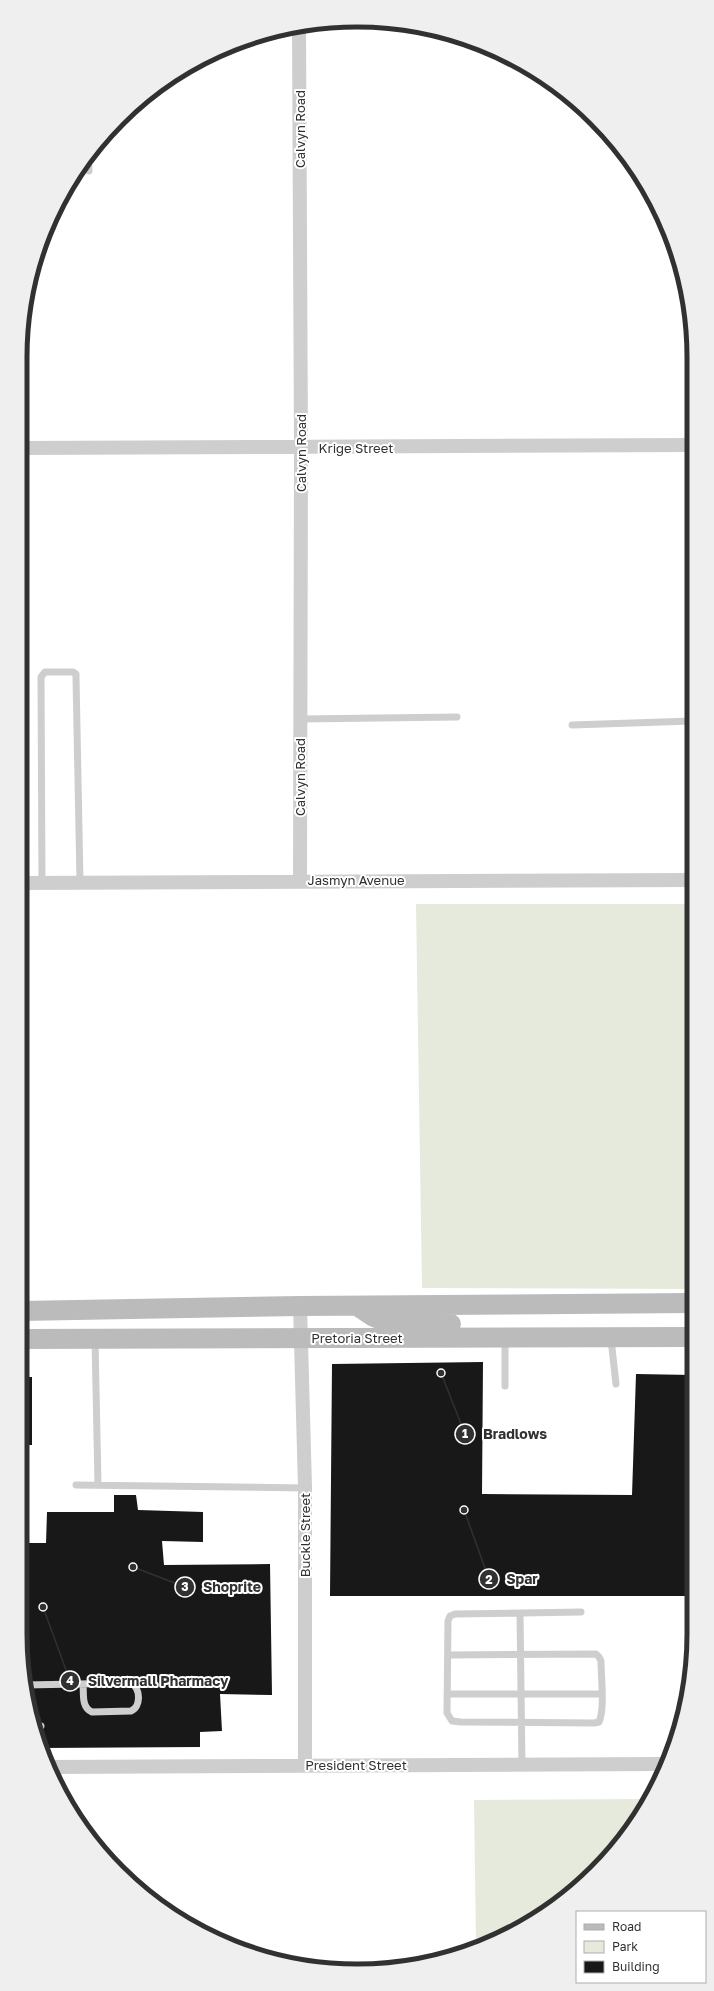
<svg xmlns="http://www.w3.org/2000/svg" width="714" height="1991" viewBox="0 0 714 1991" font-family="'Golos Text',sans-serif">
<rect width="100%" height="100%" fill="#fff"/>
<path fill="#e6eadd" d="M416,904H692L693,1289L422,1288Z
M647,1799L637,1821L595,1872L544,1914L476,1945L474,1800Z"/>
<path fill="#181818" d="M483,1362L482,1494L632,1495L636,1374L693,1375L694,1596H330L332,1364Z
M20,1377H32V1445H20Z
M114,1495H136L138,1510L203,1512V1542L162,1541L164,1565L270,1564L272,1695L220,1694L222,1731L200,1732V1747L41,1748L26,1700L20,1634V1543H46L47,1512H114Z"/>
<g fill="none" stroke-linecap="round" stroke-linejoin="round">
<path stroke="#cecece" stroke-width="7" d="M88,154L89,171
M301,719L457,717
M572,725L692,721
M42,883L41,677L45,672H73L76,674V677L80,882
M611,1339L616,1384
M95,1340L98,1485
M505,1386V1338
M76,1485L305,1488
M520,1614L522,1765
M448,1655L596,1654L599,1657L601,1661C601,1678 605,1708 599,1722L594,1723L461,1722L452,1721L447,1713L448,1621L450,1616L455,1614L581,1612
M25,1685L131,1683C141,1688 141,1707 131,1711L92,1712C81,1707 84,1694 83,1684
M447,1694H601
M34,1726H41"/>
<path stroke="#cecece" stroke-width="14" d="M299,26L301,448L300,881
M20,448L691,445
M20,883L692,880
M300,1306L305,1488V1765
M48,1767L663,1764"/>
<path stroke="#bbb" stroke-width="20" d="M357,1306L372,1316L386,1322L451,1324
M20,1311L300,1306L693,1303
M20,1339L693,1337"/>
</g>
<g text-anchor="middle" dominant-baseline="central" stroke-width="4" stroke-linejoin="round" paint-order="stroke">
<g font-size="13" fill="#313131" stroke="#fff">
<text transform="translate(300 129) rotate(-90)">Calvyn Road</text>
<text x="356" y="448">Krige Street</text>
<text transform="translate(301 453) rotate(-90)">Calvyn Road</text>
<text transform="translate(300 777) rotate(-90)">Calvyn Road</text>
<text x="356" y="880">Jasmyn Avenue</text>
<text x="357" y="1338">Pretoria Street</text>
<text transform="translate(305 1535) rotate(-90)">Buckle Street</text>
<text x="356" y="1765">President Street</text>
</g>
</g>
<path d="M0 0H714V1991H0ZM357 27H357A330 330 0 0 1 687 357V1634A330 330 0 0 1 357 1964H357A330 330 0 0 1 27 1634V357A330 330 0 0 1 357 27Z" fill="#efefef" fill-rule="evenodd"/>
<path fill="none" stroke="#313131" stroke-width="5" d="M357 27H357A330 330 0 0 1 687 357V1634A330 330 0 0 1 357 1964H357A330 330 0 0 1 27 1634V357A330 330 0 0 1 357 27Z"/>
<path fill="none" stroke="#313131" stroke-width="1.5" d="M441 1373L465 1434M464 1510L489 1579M133 1567L185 1587M43 1607L70 1681"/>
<g fill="#313131" stroke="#fff" stroke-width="1.5">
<circle cx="441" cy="1373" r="4"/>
<circle cx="464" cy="1510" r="4"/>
<circle cx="133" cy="1567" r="4"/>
<circle cx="43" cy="1607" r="4"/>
<circle cx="465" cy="1434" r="10"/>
<circle cx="489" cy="1579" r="10"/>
<circle cx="185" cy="1587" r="10"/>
<circle cx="70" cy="1681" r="10"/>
</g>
<g font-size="12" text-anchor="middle" font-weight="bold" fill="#fff">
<text x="465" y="1438">1</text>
<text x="489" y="1584">2</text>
<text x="185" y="1591">3</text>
<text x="70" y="1685">4</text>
</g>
<g font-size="14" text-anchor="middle" font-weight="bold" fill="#313131" stroke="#fff" stroke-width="4" stroke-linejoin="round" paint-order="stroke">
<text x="515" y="1439">Bradlows</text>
<text x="522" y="1584">Spar</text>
<text x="232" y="1592">Shoprite</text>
<text x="158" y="1686">Silvermall Pharmacy</text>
</g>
<rect x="576" y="1911" width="130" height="72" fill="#ffffff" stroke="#adadad"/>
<rect x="584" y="1924" width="20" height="6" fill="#bbbbbb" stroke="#adadad"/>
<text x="612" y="1931" font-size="12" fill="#313131">Road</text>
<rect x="584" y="1941" width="20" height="12" fill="#e6eadd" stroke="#adadad"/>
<text x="612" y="1951" font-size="12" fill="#313131">Park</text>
<rect x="584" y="1961" width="20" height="12" fill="#181818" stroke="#adadad"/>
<text x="612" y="1971" font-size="12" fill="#313131">Building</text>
</svg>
